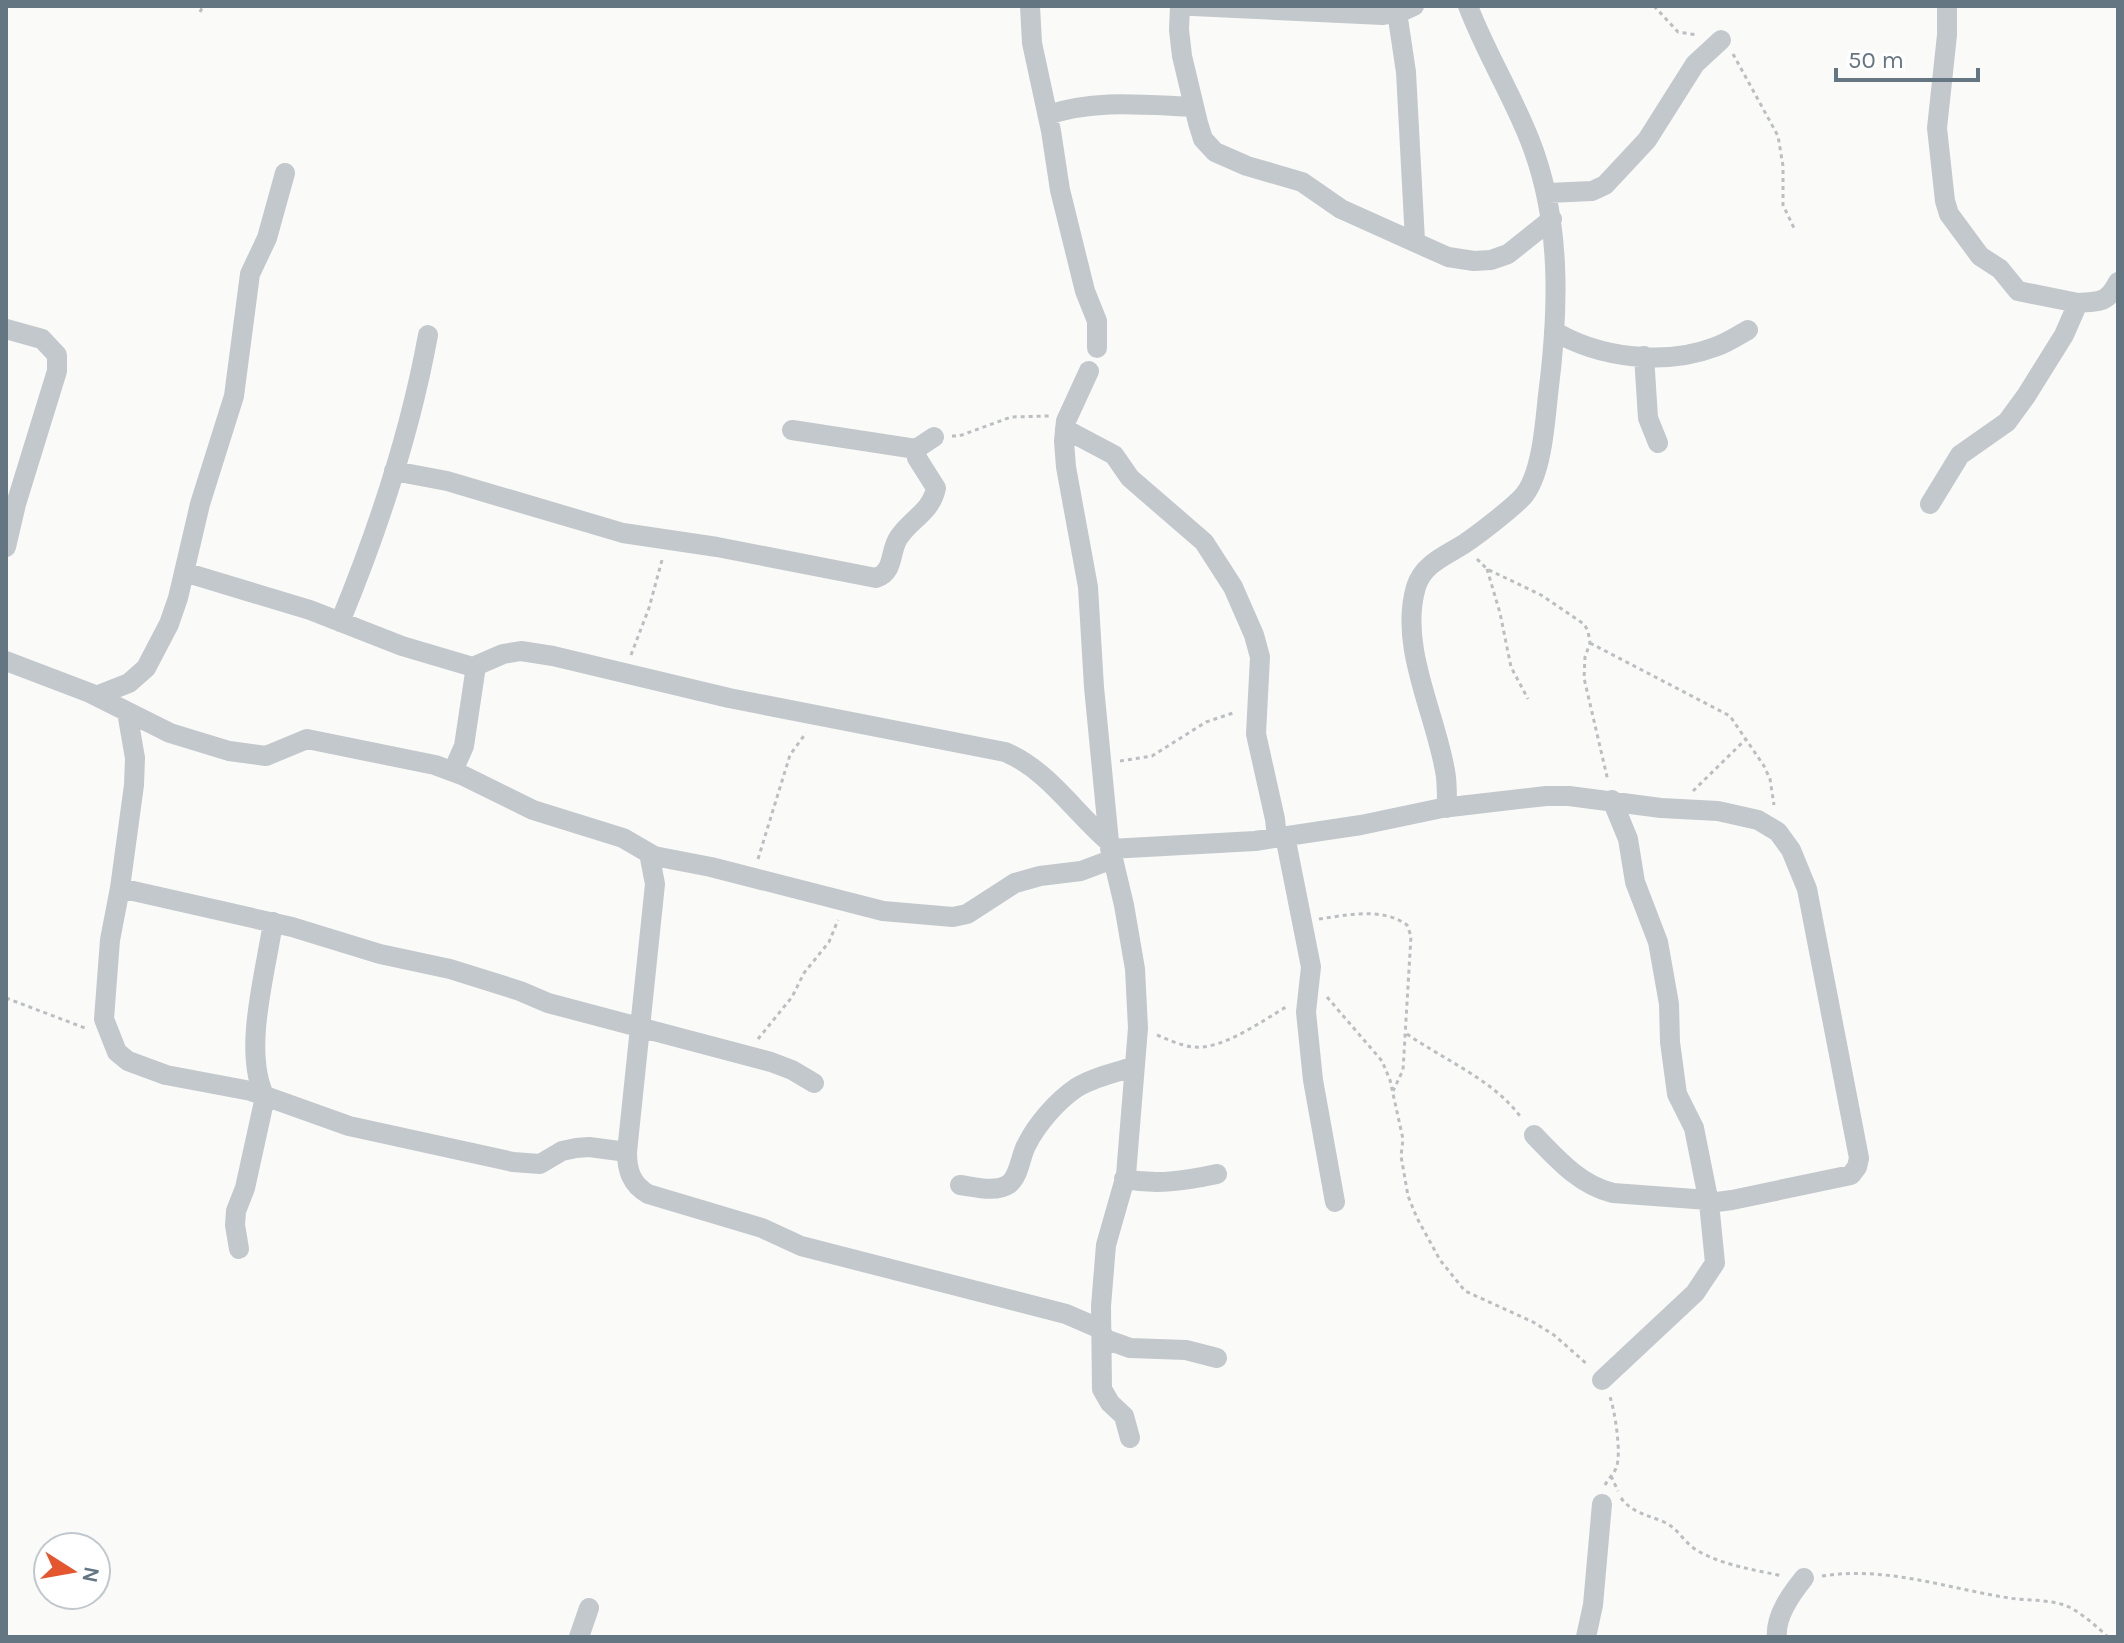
<svg xmlns="http://www.w3.org/2000/svg" width="2124" height="1643" viewBox="0 0 2124 1643" font-family="Karla,sans-serif">
<rect width="100%" height="100%" fill="#fafaf8"/>
<g fill="none" stroke-linecap="round" stroke-linejoin="round">
<path stroke="#bbbfc2" stroke-width="3" stroke-dasharray="4 4" stroke-linecap="butt" d="M1654,6L1678,32L1697,35
M200,12L203,6
M1733,54L1778,136L1783,166V205L1794,228
M952,436H959L1011,417L1049,416
M1477,559L1487,569L1541,595L1584,624L1588,631L1590,643L1585,657L1584,678L1608,781
M1487,569L1500,613L1511,667L1528,699
M1590,643L1730,716L1764,766L1770,779L1774,805
M631,655L649,608L662,560
M1120,761L1152,756L1206,722L1236,712
M1693,791L1745,740
M758,859L790,755L806,733
M1319,919C1348,915 1382,907 1407,925L1411,936L1403,1070L1393,1091
M1327,997L1382,1061L1390,1080L1403,1139L1401,1156L1408,1196L1417,1218L1440,1260L1465,1291L1533,1322L1554,1335L1588,1365
M6,998L85,1028
M1407,1034C1444,1060 1496,1081 1522,1119
M1157,1035C1169,1040 1181,1046 1194,1047C1222,1050 1262,1021 1286,1007
M758,1039L792,997L804,973L829,942L838,920
M1611,1476L1618,1491
M1605,1485C1608,1479 1614,1474 1616,1468C1622,1456 1615,1411 1610,1397
M1621,1498C1632,1513 1648,1515 1664,1522C1678,1528 1684,1543 1698,1551C1723,1565 1754,1570 1783,1576
M1822,1576C1886,1566 1946,1588 2009,1598C2028,1601 2052,1599 2069,1607C2083,1614 2097,1627 2108,1637"/>
<path stroke="#c3c8cc" stroke-width="20" d="M1030,6L1032,43L1051,131L1060,190L1085,291L1097,321V348
M1180,6L1179,30L1182,56L1198,123L1203,139L1215,152L1247,166L1302,182L1341,209L1448,257L1474,261L1491,260L1508,254L1552,219
M1193,6L1383,15L1403,11L1414,6
M1947,6V35L1937,128L1945,201L1949,214L1980,256L2000,269L2018,291L2078,303
M1397,12L1406,72L1415,241
M1048,115C1096,99 1144,105 1194,107
M1548,193L1592,191L1605,185L1647,140L1695,64L1721,40
M6,329L42,339L57,355V371L16,504L6,547
M1554,331C1599,358 1665,366 1715,347C1727,343 1737,336 1748,330
M1644,356L1648,418L1658,443
M1089,371L1066,421L1064,441L1066,467L1088,587L1094,687L1109,842L1124,905L1135,969L1138,1028L1126,1175L1106,1245L1101,1306L1102,1389L1110,1403L1124,1416L1130,1438
M1065,429L1114,455L1130,478L1204,542L1233,587L1254,635L1260,657L1256,734L1275,819L1277,838
M792,430L916,449
M394,471L447,481L623,533L717,547L876,578C895,572 889,551 899,537C912,518 931,512 936,488L917,458L916,449L934,437
M1930,504L1960,455L2007,422L2026,396L2064,335L2078,303C2099,301 2107,304 2118,282
M184,572L310,610L402,646L473,667L503,654L521,651L553,656L729,698L1005,752C1048,770 1074,812 1109,842
M340,622C378,530 410,434 428,335
M6,661L90,693L170,733L229,751L266,756L307,739L435,765L462,775L533,810L623,838L654,856L711,867L883,911L953,917L967,914L1015,883L1040,876L1081,871L1113,859
M96,696L129,683L146,668L169,624L178,598L200,504L234,396L250,274L267,238L285,173
M127,712L135,758L134,785L120,888L110,940L104,1019L117,1052L128,1061L166,1075L251,1091L349,1126L513,1162L540,1164L562,1151L576,1148L589,1147L627,1152
M453,771L464,746L476,666
M1447,808C1447,798 1447,787 1446,777C1438,718 1398,648 1416,587C1423,564 1445,556 1464,544C1476,536 1517,505 1525,494C1542,471 1545,423 1548,395C1559,309 1562,220 1529,138C1511,93 1485,51 1468,6
M1285,836L1311,967L1306,1012L1313,1080L1335,1202
M1110,849L1255,841L1361,825L1442,808L1546,796H1569L1661,808L1718,811L1758,820L1778,832L1791,850L1807,889L1859,1158L1857,1167L1851,1175L1732,1200L1709,1203
M649,853L655,884L627,1152C627,1170 631,1184 648,1194L762,1228L801,1246L1066,1314L1096,1327L1102,1332
M120,888L292,927L380,954L450,969L520,991L548,1003L771,1062L792,1070L814,1083
M1534,1135C1557,1159 1580,1185 1613,1193L1708,1200
M1124,1179C1157,1185 1184,1181 1217,1174
M960,1185C975,1187 996,1193 1009,1184C1020,1175 1020,1156 1027,1144C1037,1124 1057,1101 1076,1088C1093,1077 1116,1073 1135,1066
M239,1249L235,1225L236,1211L245,1188L265,1097C242,1051 266,972 273,922
M1102,1338L1130,1348L1186,1350L1217,1358
M1602,1380L1695,1293L1715,1263L1709,1203L1694,1128L1677,1094L1670,1042L1669,1004L1658,942L1635,882L1628,839L1612,800
M579,1637L589,1608
M1586,1637L1593,1605L1602,1504
M1777,1637C1775,1616 1791,1594 1804,1578"/>
</g>
<rect width="2124" height="1643" fill="none" stroke="#657683" stroke-width="16"/>
<g transform="translate(72 1571) rotate(101)"><circle r="38" fill="#ffffff" stroke="#c1c8cd" stroke-width="2"/>
<path d="M0-6L14 30L0 20L-14 30Z" fill="#e4572e"/>
<text y="-12" font-size="22" font-weight="bold" text-anchor="middle" fill="#657683">N</text>
</g>
<path d="M1836 68v12h142v-12" fill="none" stroke="#657683" stroke-width="4"/>
<text x="1848" y="68" font-size="24" fill="#657683" stroke="#ffffff" stroke-width="6" paint-order="stroke">50 m</text>
</svg>
